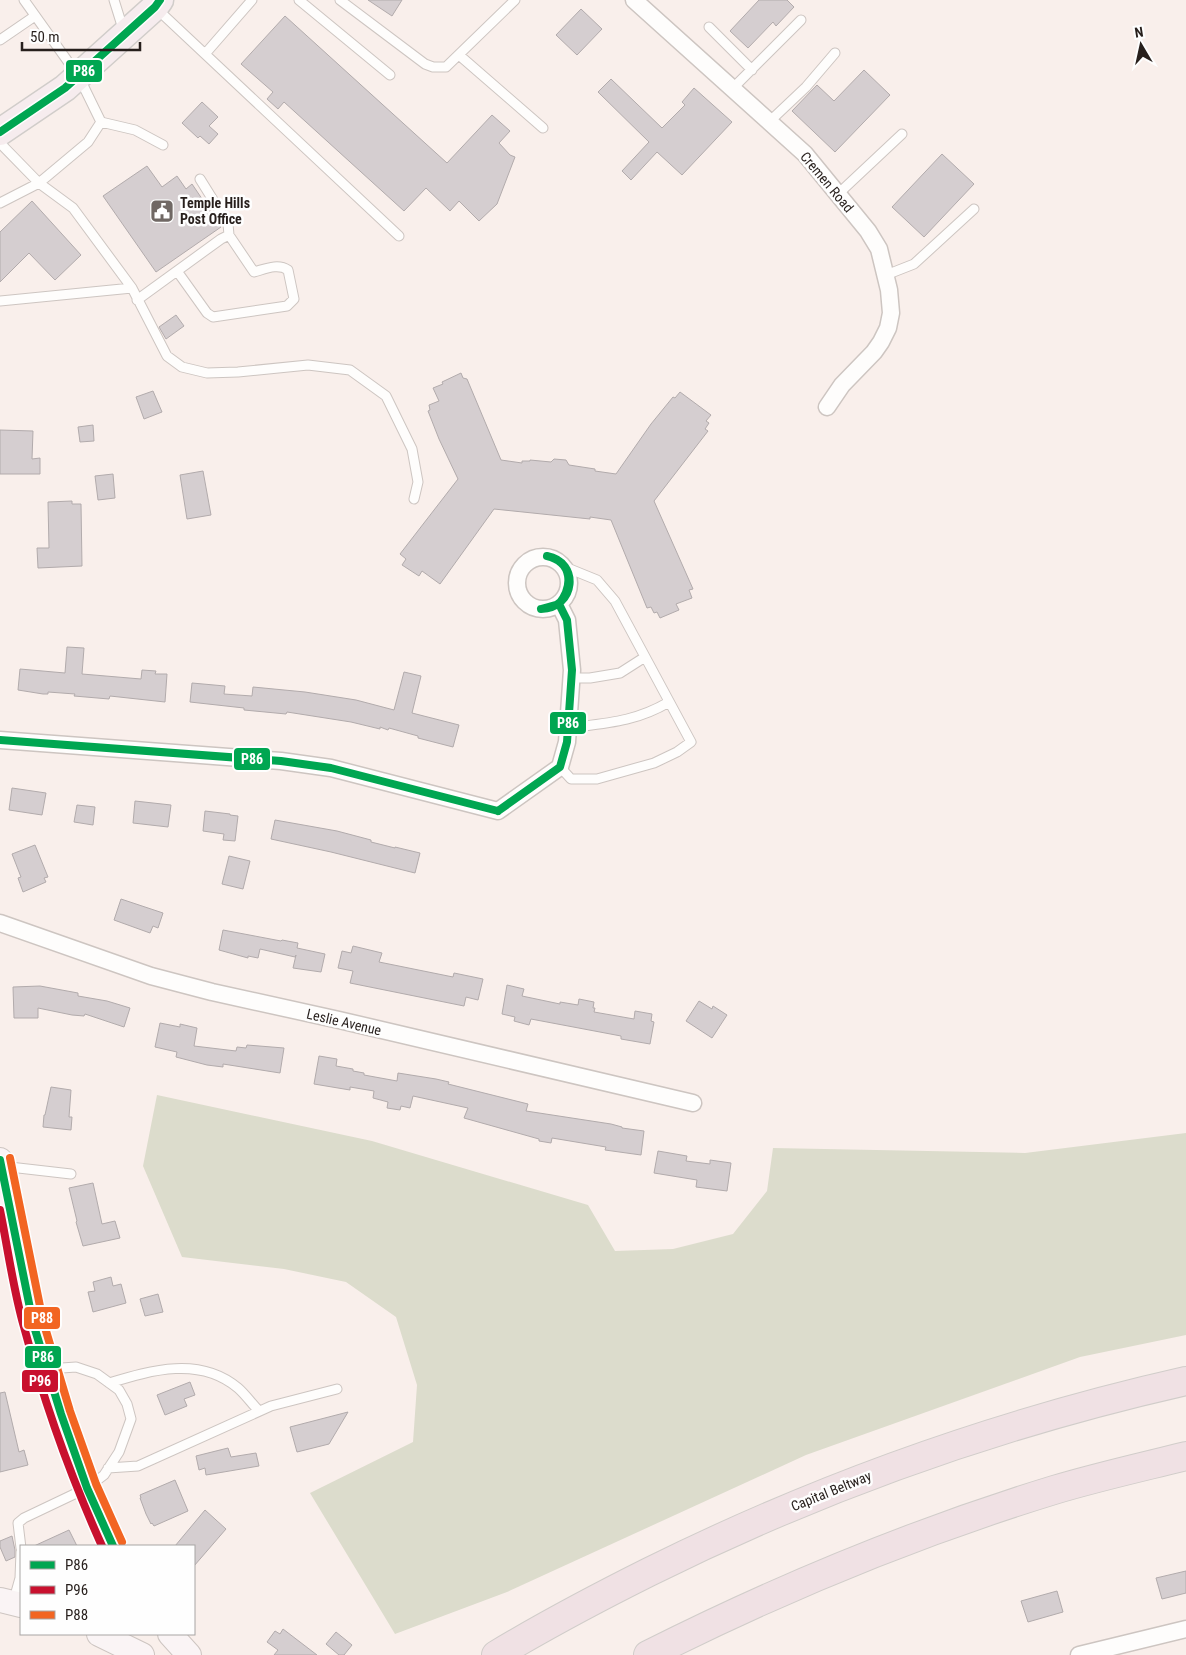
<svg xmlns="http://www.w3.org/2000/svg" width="1186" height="1655" viewBox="0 0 1186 1655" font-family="'Roboto Condensed',sans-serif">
<rect width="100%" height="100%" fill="#f9efeb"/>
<path fill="#dcdccc" d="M157,1095L372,1141L588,1205L615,1251L673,1249L733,1234L767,1191L773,1148L1025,1153L1186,1133V1335L1080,1357L806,1455L507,1592L395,1634L310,1493L413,1442L417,1385L396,1317L346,1282L284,1269L182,1257L143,1166Z"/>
<path fill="#d5ced0" stroke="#b2abac" d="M368,0H402L392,16Z
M759,0H787L794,7L776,26L773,22L748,48L730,31Z
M581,9L602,29L577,55L556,35Z
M285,16L447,163L492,115L510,131L499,143L510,155L515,157L497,204L479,221L459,201L450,211L426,188L404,211L284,102L278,109L267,99L273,92L241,64Z
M864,70L890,95L835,152L792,111L817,85L834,101Z
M611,79L662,128L685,105L682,102L694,88L732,122L682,175L657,152L631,180L622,171L649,142L598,92Z
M202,102L218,117L209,126L218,134L209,144L200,136L198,138L182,123Z
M942,154L974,184L924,237L892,207Z
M147,166L162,187L177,176L186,189L192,184L221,227L156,272L103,196Z
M32,201L81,255L55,280L29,253L0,282V232Z
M176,315L184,326L166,339L159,327Z
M461,373L463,378L467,379L501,460L522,463V461H530V460L551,462L554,459L566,460L569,465L595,469V471L616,474L651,424L673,397L675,398L680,392L711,415L706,421L709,423L705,429L708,431L654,501L693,589L689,590L692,598L676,604L679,610L660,618L657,612L654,613L651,607L647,608L611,520L590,517V519L494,509L440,584L422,571L419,576L402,565L406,559L400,554L458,479L439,439L428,411L430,410L429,405L439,401L433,388L443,384L442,382Z
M153,391L162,412L144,419L136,397Z
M93,425L94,441L80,442L78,427Z
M0,430L33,431L32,459L40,458V474H0Z
M203,471L211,515L187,519L180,475Z
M113,474L115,498L98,500L95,476Z
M72,501V504H81L82,566L38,568L37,548H49L48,502Z
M67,647L84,648L82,674L141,679L142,670L156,671L155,674H167L165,702L110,696L109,699L74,696L75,694L48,692V694H43L18,690L20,669L65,673Z
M404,672L421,676L412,713L459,725L453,747L418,738V736L389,728L388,730L380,727V729L351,722L287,712L286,714L244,710V708L190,702L192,683L225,686L224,694L252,696L253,687L305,692L356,700L394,710Z
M12,788L46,793L42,815L9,810Z
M135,801L171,805L168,827L133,823Z
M77,805L95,807L93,825L74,822Z
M205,811L230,814V815L238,816L235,841L223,840L224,834L203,831Z
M275,820L337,831L371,840V842L395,848V847L420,853L415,873L331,852L271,839Z
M35,845L48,877L44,878L46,882L23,892L18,878L21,877L12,854Z
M229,856L250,861L243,889L222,884Z
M121,899L163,913L158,928L153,926L150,933L114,920Z
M223,930L281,941L282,940L298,943L297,948L325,954L321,972L293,968L296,955L295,957L260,949L258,958L248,956V958L219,950Z
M353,946L382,953L379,962L453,977L454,973L483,979L478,1000L466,997L464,1006L350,983L353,971L338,968L342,951L351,953Z
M507,985L524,989L522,996L560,1004V1002L578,1005L579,999L594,1002L593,1008H595L594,1012L634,1019L635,1011L652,1014L651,1021L654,1022L650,1044L621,1039V1036L531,1019L529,1025L514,1021L515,1017L502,1014Z
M40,986L78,993V996L107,1001L130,1008L124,1027L85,1014L84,1016L72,1015L38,1008V1018H14L13,987Z
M699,1001L712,1009L713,1006L727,1015L712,1038L686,1021Z
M160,1023L180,1027V1024L197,1028L194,1046L236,1051L237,1047L246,1048L247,1045L284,1048L280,1073L223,1064V1067L207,1065L176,1057L177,1052L155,1047Z
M319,1056L337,1059L336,1066L353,1069V1071L364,1073V1075L397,1081L398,1073L436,1079L449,1082L448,1084L528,1104L526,1111L611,1124L622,1127V1128L644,1131L641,1155L605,1150L606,1147L552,1138L551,1143L539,1141V1139L464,1118L468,1108L413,1096L410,1108L401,1106L400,1110L387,1108L388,1102L373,1098L374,1091L350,1087V1090L314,1084Z
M51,1087L71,1090L69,1117H72L71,1130L43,1127L44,1115H45Z
M658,1151L687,1156L686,1161L710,1164V1160L731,1163L727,1191L696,1187L697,1180L654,1173Z
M93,1183L102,1224L115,1221L120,1238L83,1246L76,1222L77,1221L69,1188Z
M111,1277L113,1286L121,1284L126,1303L93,1312L88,1292L95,1291L93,1282Z
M158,1294L163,1312L145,1316L140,1299Z
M190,1382L195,1395L184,1399L187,1406L165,1415L157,1395Z
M5,1392L19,1452L24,1450L28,1465L0,1472V1393Z
M348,1412L329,1444L297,1452L290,1427Z
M228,1448L231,1457L256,1453L259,1466L206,1475L205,1468L199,1470L196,1456Z
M175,1480L188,1511L154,1526L152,1523L151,1524L146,1514L140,1498H141L140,1495Z
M205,1510L226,1529L194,1566V1546H175Z
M69,1530L77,1546H34Z
M12,1536L15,1550V1557L6,1561L0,1547V1541Z
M1186,1571V1593L1162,1599L1156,1578Z
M1057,1591L1063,1612L1028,1622L1021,1601Z
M283,1629L317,1655H274L278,1650L267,1642L275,1631L280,1634Z
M336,1632L352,1645L344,1655H339L326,1644Z"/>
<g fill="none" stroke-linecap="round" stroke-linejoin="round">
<g stroke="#cdc5c1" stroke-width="11">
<path id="lane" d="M114,0L124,32
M299,0L390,75
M340,0L425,64L433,67H446L515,0
M157,9L399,236
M709,27L752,70
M0,40L35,16
M205,54L252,0
M459,55L543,128
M733,88L801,20
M101,122L135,130L163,145
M769,122L806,87L835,53
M0,143L39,183L73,208L132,288L167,356L182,367L207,373L238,372L308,365L350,370L386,396L412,449L418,482L414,499
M200,179L228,224L229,235
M837,195L902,134
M0,203L39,183L88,142L101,122L79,77L24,0
M886,275L914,264L974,209
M137,300L221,239L229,235L254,272C265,269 278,263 288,270L294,299L287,306L213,317L207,313L177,271
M0,301L132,288
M571,678H590L620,673L645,657
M568,728C607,723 635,722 669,702
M560,767L571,779H597L654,763L677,752L691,742L615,601L597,580L565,567
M1,1166L71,1174
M109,1383C152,1370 200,1356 238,1388C246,1395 252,1404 259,1411
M108,1468L138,1466L271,1406L337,1389
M21,1548L18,1523L24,1518L87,1488L104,1475L119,1452L131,1419L127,1404L119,1390L97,1374L76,1367L48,1369
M13,1603L20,1578L21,1552"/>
</g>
<g stroke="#cdc5c1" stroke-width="19">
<path id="street" d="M634,0L805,154L868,231L879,249L889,290L891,313L888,328L881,342L874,352L842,385L827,407
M517 583a26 26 0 1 1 52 0a26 26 0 1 1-52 0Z
M0,740L281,761L331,768L498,811L560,767L567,742L572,670L567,620L559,604
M0,923L151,976L212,992L339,1020L693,1103
M1079,1655L1186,1629"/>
</g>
<g stroke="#cdc5c1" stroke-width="26">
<path id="secondary" d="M0,1160L33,1323L61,1414L87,1488L113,1546
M0,1600L21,1605
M99,1634L142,1655
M170,1634L189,1655"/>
</g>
<g stroke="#d1cdca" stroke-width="29">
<path id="primary" d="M0,132L65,88L155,7L160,0"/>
</g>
<g stroke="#d1cdca" stroke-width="30">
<path id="highway" d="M496,1655C546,1625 597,1598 649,1572C820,1487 1000,1423 1186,1381
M648,1655C779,1589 914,1533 1054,1490C1097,1477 1142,1467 1186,1456"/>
</g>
<use href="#lane" stroke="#fefdfc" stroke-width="9"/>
<use href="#street" stroke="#fefdfc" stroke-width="16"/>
<use href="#secondary" stroke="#faf4f5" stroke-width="24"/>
<use href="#primary" stroke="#f6ecee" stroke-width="26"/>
<use href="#highway" stroke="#f0e1e4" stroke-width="28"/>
<g stroke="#fefefe" stroke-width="11">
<path id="bus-1" d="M0,132L65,88L155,7L160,0
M541,609L559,604C573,586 573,562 547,556
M541,609C576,608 580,562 547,556
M0,740L281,761L331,768L498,811
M498,811L560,767L567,742L572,670L567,620L559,604
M0,1160L33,1323L61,1414L87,1488L113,1546"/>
</g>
<g stroke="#fefefe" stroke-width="11">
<path id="bus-2" d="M0,1210C8,1249 13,1289 24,1327C44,1402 70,1475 102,1546"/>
</g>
<g stroke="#fefefe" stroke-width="11">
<path id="bus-3" d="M10,1158L43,1321L70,1411L96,1484L122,1542"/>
</g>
<use href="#bus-1" stroke="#00a651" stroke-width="8"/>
<use href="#bus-2" stroke="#c8102e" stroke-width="8"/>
<use href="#bus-3" stroke="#f26522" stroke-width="8"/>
</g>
<defs>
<g id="civic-square" transform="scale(1.25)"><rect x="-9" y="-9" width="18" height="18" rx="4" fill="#706864" stroke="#fefefe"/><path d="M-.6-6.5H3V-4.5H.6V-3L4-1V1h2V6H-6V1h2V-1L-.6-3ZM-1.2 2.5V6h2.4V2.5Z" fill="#fff"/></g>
</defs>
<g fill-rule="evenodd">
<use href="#civic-square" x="162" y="211"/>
</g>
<g text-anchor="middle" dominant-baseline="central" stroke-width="5" stroke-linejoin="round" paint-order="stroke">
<g font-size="14" fill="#271f1c" stroke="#fefefe">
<text transform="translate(827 182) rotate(50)">Cremen Road</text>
<text transform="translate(344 1022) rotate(13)">Leslie Avenue</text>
<text transform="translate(831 1491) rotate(-22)">Capital Beltway</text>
</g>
<g font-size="14" font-weight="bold" fill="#271f1c" stroke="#fefefe" text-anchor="start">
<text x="180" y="203">Temple Hills<tspan x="180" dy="16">Post Office</tspan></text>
</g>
</g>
<g stroke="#fefefe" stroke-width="2">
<rect x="65" y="59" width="38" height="24" rx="5" fill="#00a651"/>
<rect x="549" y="711" width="38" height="24" rx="5" fill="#00a651"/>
<rect x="233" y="747" width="38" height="24" rx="5" fill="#00a651"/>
<rect x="23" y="1306" width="38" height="24" rx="5" fill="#f26522"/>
<rect x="24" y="1345" width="38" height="24" rx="5" fill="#00a651"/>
<rect x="21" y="1369" width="38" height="24" rx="5" fill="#c8102e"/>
</g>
<g font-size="14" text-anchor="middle" font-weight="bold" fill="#fff">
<text x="84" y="76">P86</text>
<text x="568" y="728">P86</text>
<text x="252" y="764">P86</text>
<text x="42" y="1323">P88</text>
<text x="43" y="1362">P86</text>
<text x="40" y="1386">P96</text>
</g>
<rect x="20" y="1545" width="175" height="90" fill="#fefefe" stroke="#a8a5a4"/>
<rect x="30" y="1561" width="25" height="8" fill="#00a651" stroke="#a8a5a4"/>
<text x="65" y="1570" font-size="15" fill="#271f1c">P86</text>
<rect x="30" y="1586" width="25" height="8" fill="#c8102e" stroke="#a8a5a4"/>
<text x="65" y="1595" font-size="15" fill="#271f1c">P96</text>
<rect x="30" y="1611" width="25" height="8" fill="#f26522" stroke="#a8a5a4"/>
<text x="65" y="1620" font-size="15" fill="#271f1c">P88</text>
<g transform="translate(1141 45) rotate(351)" stroke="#fefefe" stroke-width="4" paint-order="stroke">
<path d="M0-4L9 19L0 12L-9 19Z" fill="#271f1c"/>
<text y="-8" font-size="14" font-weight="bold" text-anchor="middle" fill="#271f1c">N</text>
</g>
<path d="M22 42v8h118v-8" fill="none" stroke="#271f1c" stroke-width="2.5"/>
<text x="30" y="42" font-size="15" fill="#271f1c" stroke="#fefefe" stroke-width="4" paint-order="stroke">50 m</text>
</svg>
